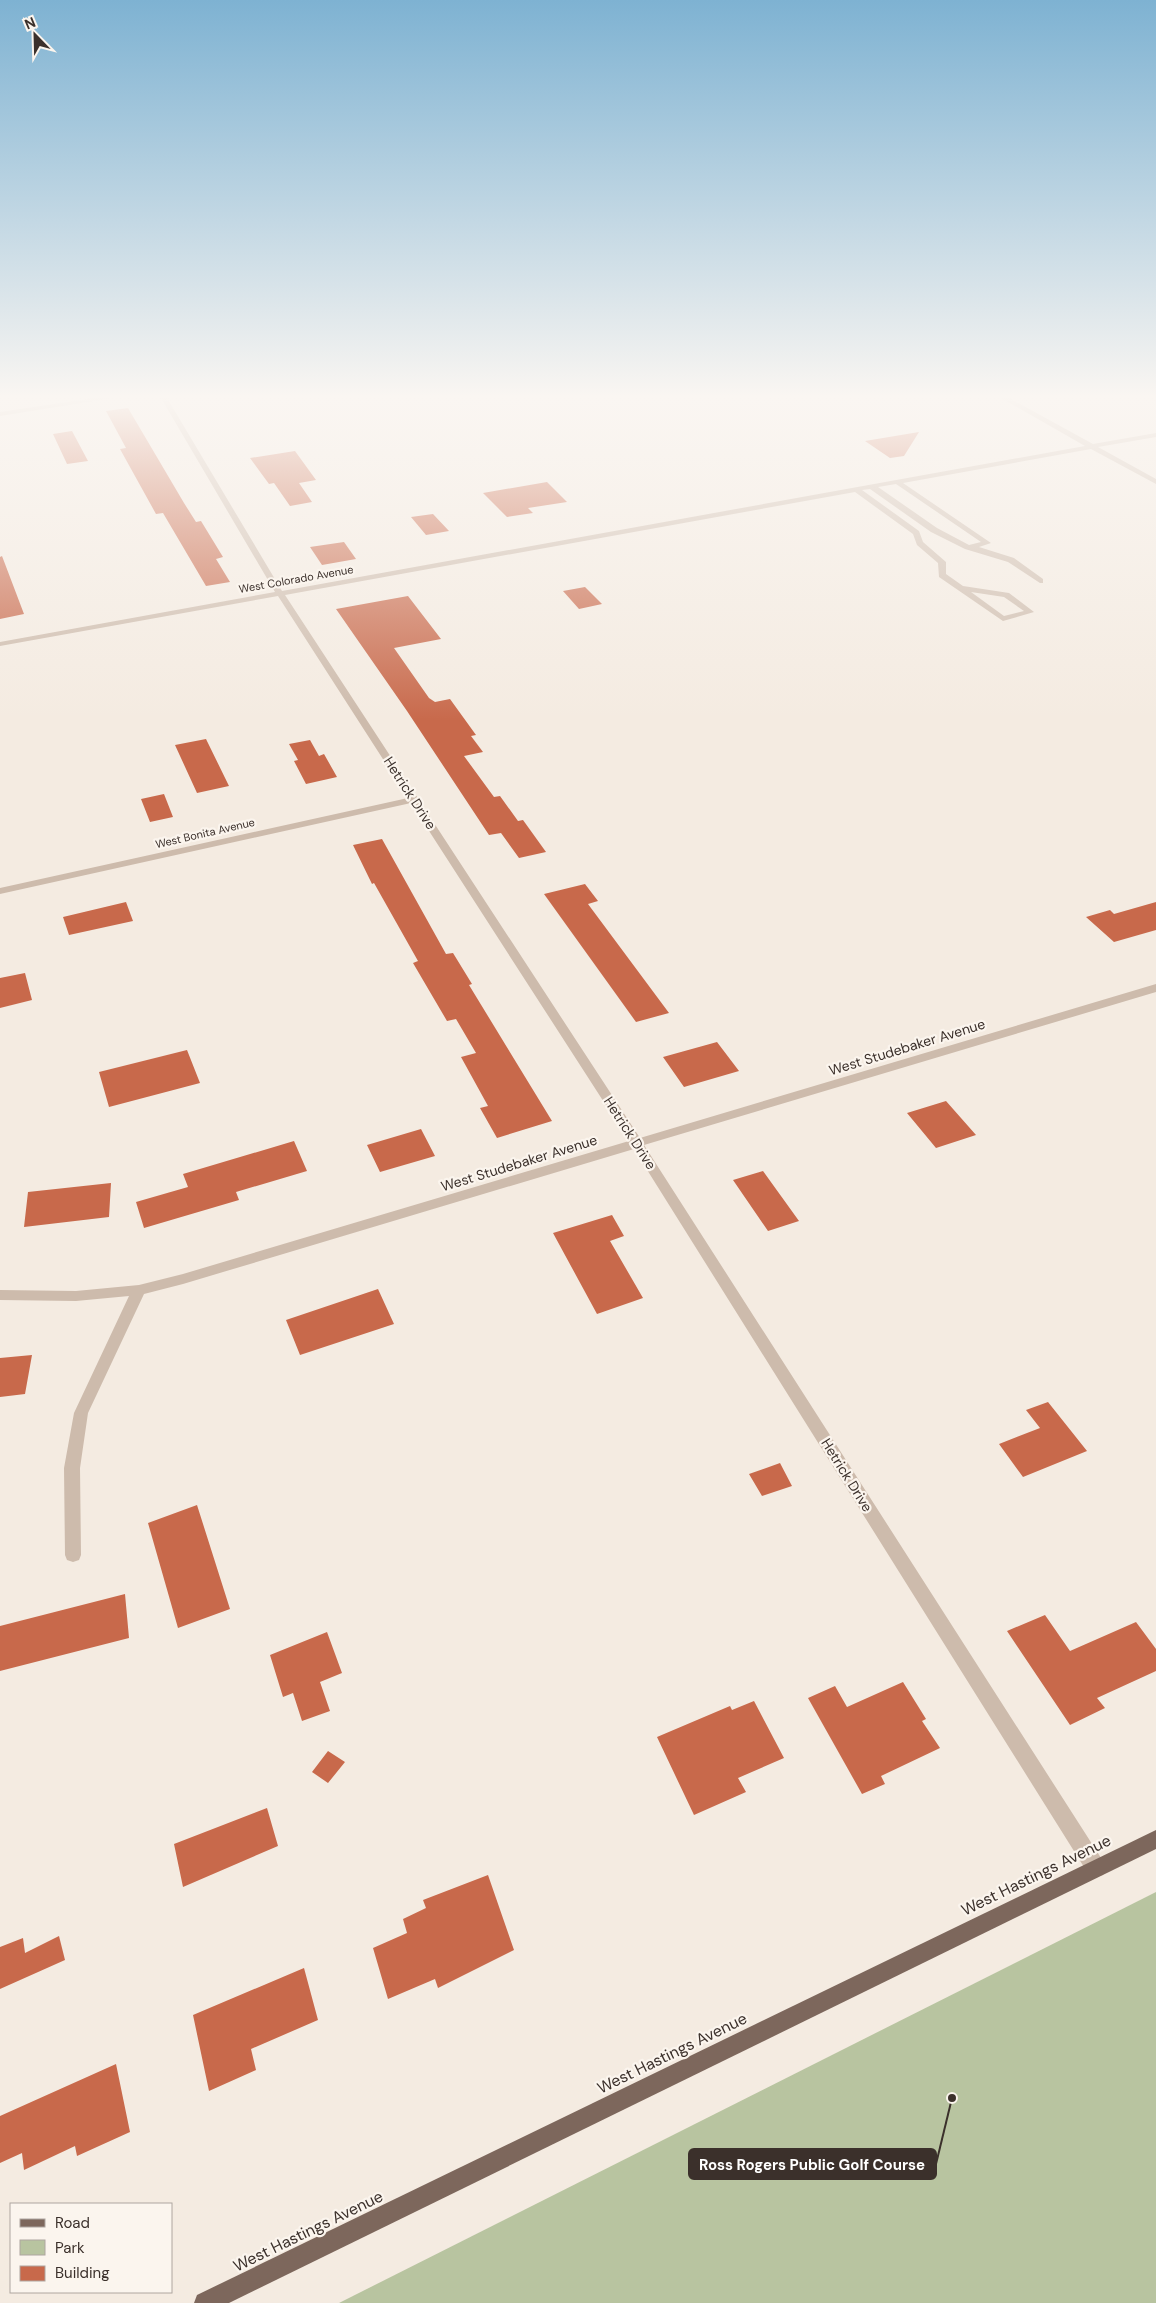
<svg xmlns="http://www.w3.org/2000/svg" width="1156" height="2303" viewBox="0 0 1156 2303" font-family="'DM Sans',sans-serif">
<rect width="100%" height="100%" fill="#f4ebe1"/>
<path fill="#b8c4a0" d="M1156,1892V2303H339Z"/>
<path fill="#c8694b" d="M128,408L184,503L196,522L201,521L223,557L216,559L230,582L206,586L163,513L156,514L120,449L126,448L106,411Z
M72,431L88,461L67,464L53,434Z
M919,432L904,456L890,458L865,441Z
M295,451L316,480L299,483L312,502L290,506L274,483L269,484L250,458Z
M547,482L567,502L528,508L533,513L507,517L483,493Z
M433,514L449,531L426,535L411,517Z
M344,542L356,559L322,565L310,547Z
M2,556L24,614L0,619V557Z
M585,587L602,604L579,609L563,591Z
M408,596L441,639L394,648L429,698L435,702L450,699L476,735L471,736L483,752L464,756L494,797L500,796L518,821L523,820L546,852L519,858L501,833L489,835L407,711L336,609Z
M206,739L229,786L197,793L175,745Z
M310,740L319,756L324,754L337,777L306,784L294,761L298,760L289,744Z
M164,794L173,817L150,822L141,799Z
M382,839L446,954L453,953L472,984L469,985L552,1121L497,1138L480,1108L488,1106L461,1057L476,1053L456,1019L447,1021L413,963L418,961L374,883L372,884L353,845Z
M585,884L598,901L588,904L669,1013L636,1022L544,894Z
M126,902L133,921L69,935L63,917Z
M1156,902V930L1114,942L1086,917L1110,910L1114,914Z
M25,973L32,1000L0,1008V978Z
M717,1042L739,1071L684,1087L663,1057Z
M187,1050L200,1083L109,1107L99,1072Z
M946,1101L976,1135L936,1148L907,1113Z
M421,1129L435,1156L380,1172L367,1145Z
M294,1141L307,1171L236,1192L239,1200L144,1228L136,1202L188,1187L183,1174Z
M763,1171L799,1221L768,1231L733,1180Z
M111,1183L109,1217L24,1227L28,1192Z
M612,1215L624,1236L610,1241L643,1298L597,1314L553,1233Z
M378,1289L394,1324L300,1355L286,1320Z
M32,1355L25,1394L0,1397V1358Z
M1048,1402L1087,1451L1023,1477L999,1444L1040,1428L1026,1410Z
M780,1463L792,1486L762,1496L749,1474Z
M197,1505L230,1609L178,1628L148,1523Z
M125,1594L129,1638L0,1671V1626Z
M1045,1615L1070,1651L1136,1622L1156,1649V1671L1097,1698L1105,1708L1070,1725L1007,1631Z
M327,1632L342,1673L320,1682L330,1711L302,1721L293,1693L283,1697L270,1655Z
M903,1682L926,1719L922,1721L940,1748L881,1776L885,1784L862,1794L808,1698L835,1686L847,1707Z
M754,1701L784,1758L738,1778L746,1792L694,1815L657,1737L730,1706L732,1710Z
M328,1751L345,1762L328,1783L312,1772Z
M267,1808L278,1846L183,1887L174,1844Z
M488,1875L514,1950L438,1988L435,1979L388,1999L373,1948L407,1933L403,1919L426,1908L423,1900Z
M59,1936L65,1960L0,1989V1947L23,1938L25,1953Z
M304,1968L318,2020L251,2049L256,2070L209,2091L193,2015Z
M116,2064L130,2132L77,2156L75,2146L24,2170L22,2153L0,2163V2116Z"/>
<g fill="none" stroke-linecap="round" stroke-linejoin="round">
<path fill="#cdbbac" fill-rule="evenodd" d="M94,398H113L0,416V412Z
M161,398H167L282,591L1085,446L1001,398H1009L1093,444L1156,433V437L1098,447L1156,479V484L1091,449L903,483L991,543L979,547L1014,558L1043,579V583H1040L1008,562L965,549L931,532L870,489L862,490L919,531L923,542L946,562V574L963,586L1009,593L1034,612L1003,621L939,577L938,563L917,545L913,534L855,492L285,595L640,1138L1156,984V992L644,1145L1103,1861L1105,1868L1103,1875L1096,1877L1089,1875L634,1149L183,1284L144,1294L88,1413L80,1468L81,1555L79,1560L73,1562L67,1560L65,1555L64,1468L74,1413L129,1296L76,1301L0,1300V1290L76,1291L139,1285L183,1274L629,1141L411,803L0,894V888L408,798L278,596L0,646V642L275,592ZM896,484L981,542L969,545L937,528L878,487ZM971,592L1004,597L1024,611L1004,616Z"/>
<path fill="#7d675c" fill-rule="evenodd" d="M1156,1830V1849L229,2303H194L197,2295Z"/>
</g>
<linearGradient id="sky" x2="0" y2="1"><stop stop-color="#7eb2d2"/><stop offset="0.55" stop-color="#faf6f2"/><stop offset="1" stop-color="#faf6f2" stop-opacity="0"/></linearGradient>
<rect width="1156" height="721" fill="url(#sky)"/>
<g text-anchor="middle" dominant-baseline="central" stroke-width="4.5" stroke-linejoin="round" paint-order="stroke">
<g font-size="11" fill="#3b302b" stroke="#fbf5ee">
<text transform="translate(296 579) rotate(-10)">West Colorado Avenue</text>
<text transform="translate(205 833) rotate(-13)">West Bonita Avenue</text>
</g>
<g font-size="14" fill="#3b302b" stroke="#fbf5ee">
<text transform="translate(410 793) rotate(57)">Hetrick Drive</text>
<text transform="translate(907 1047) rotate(-17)">West Studebaker Avenue</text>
<text transform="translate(630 1133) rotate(57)">Hetrick Drive</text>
<text transform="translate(519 1163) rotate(-17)">West Studebaker Avenue</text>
<text transform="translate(847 1475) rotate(58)">Hetrick Drive</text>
</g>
<g font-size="16" fill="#3b302b" stroke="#fbf5ee">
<text transform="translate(1036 1875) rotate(-26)">West Hastings Avenue</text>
<text transform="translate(672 2053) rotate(-26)">West Hastings Avenue</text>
<text transform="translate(308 2231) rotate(-26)">West Hastings Avenue</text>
</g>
</g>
<path fill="none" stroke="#3b302b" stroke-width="2" d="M952 2098L936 2164"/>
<circle fill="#3b302b" stroke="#fbf5ee" stroke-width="2" cx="952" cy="2098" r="5"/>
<rect fill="#3b302b" stroke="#3b302b" stroke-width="2" x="689" y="2149" width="247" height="30" rx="5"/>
<g font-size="15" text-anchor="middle" font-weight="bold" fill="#fff">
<text x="812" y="2170">Ross Rogers Public Golf Course</text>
</g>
<rect x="10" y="2203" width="162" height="90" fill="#fbf5ee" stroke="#aea6a0"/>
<rect x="20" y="2219" width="25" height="8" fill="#7d675c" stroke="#aea6a0"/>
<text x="55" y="2228" font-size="15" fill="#3b302b">Road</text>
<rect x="20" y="2240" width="25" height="15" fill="#b8c4a0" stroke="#aea6a0"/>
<text x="55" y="2253" font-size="15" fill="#3b302b">Park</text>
<rect x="20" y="2266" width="25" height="15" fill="#c8694b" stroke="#aea6a0"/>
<text x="55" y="2278" font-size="15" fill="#3b302b">Building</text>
<g transform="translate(35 35) rotate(337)" stroke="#fbf5ee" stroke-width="4" paint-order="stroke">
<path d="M0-4L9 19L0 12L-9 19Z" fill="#3b302b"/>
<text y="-8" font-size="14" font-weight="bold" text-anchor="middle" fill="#3b302b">N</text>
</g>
</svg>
